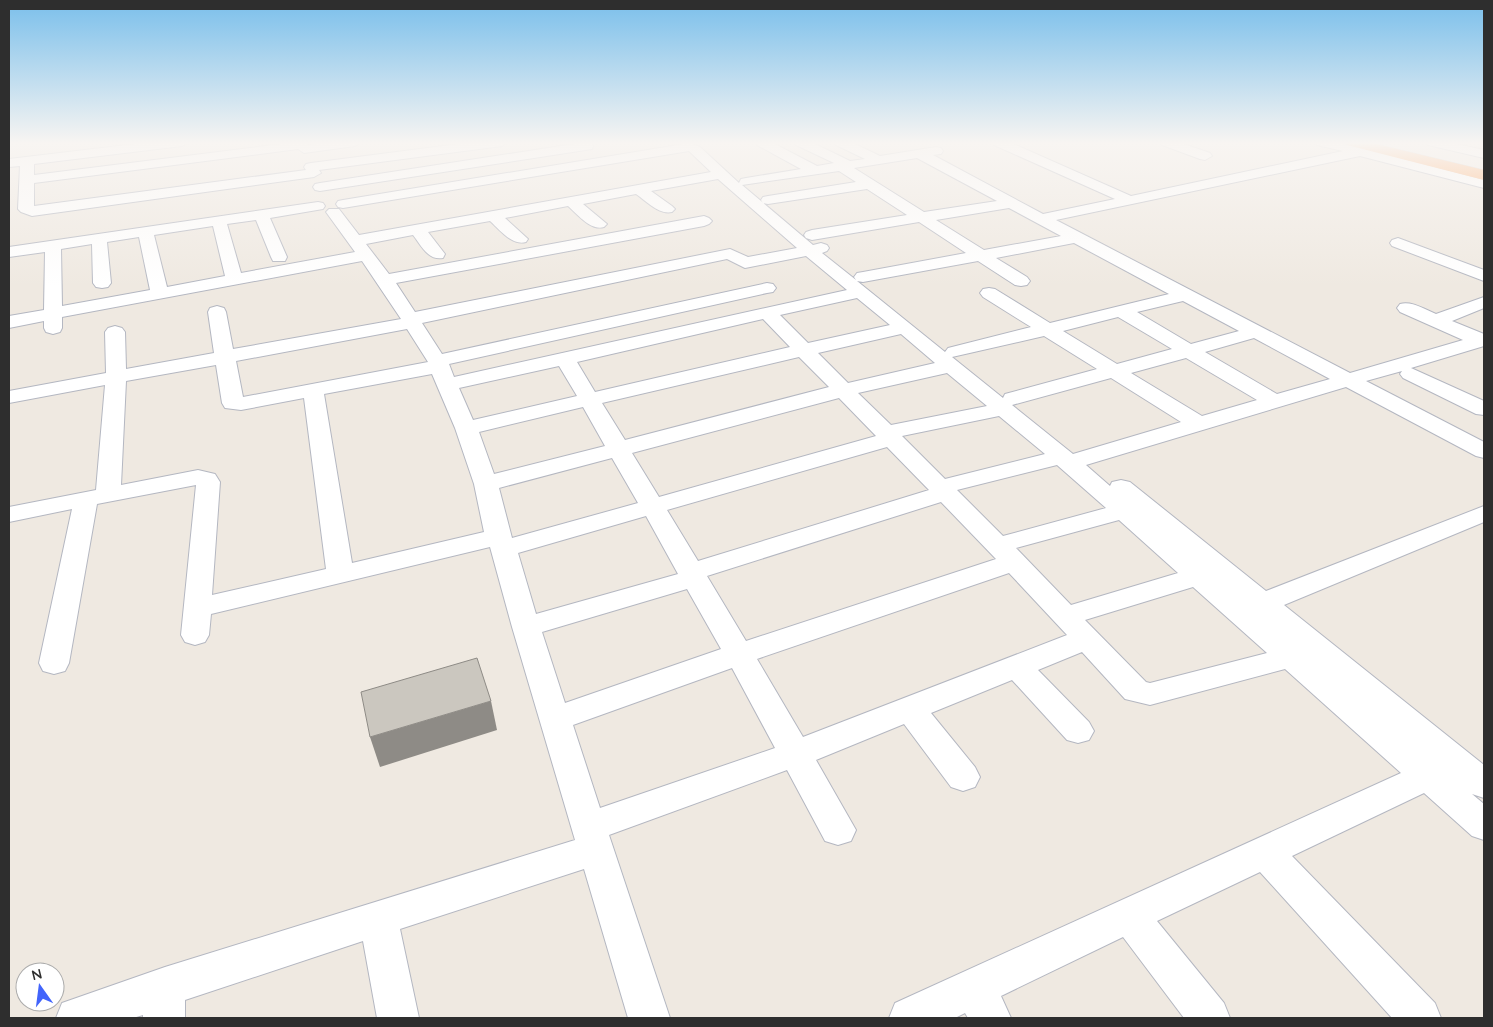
<svg xmlns="http://www.w3.org/2000/svg" width="1493" height="1027" viewBox="0 0 1493 1027" font-family="Quicksand,sans-serif">
<rect width="100%" height="100%" fill="#efe9e1"/>
<g fill="none" stroke-linecap="round" stroke-linejoin="round">
<g stroke="#b4b7c1" stroke-width="2">
<path id="minor" d="M152,142H188L182,146L34,164V175L297,142H307L308,145L329,142H361L355,146L304,153L298,149L34,183V206L306,170L304,167L306,164L311,163L474,142H508L502,146L319,170L321,173L314,177L32,216L21,212L18,209L20,166L9,167V159Z
M587,142L592,143L593,146L592,149L320,191L315,190L313,187L315,184L320,183Z
M756,142H771L817,166L834,163L796,145L795,142H811L850,161L865,159L836,145L835,142H851L880,156L936,147L941,148L943,151L941,154L933,155L1043,214L1115,199L994,145L993,142H1009L1131,196L1343,151L1317,145L1316,142H1336L1360,148L1378,144L1385,148L1383,151L1377,152L1484,180V188L1360,156L1056,220L1350,373L1463,340L1400,312L1397,308L1400,304C1412,301 1424,309 1436,314L1484,297V308L1452,321L1484,334V346L1411,368L1484,401V415L1476,414L1403,378L1400,374L1402,371L1366,381L1484,442V458L1476,456L1346,387L1086,465L1110,486L1112,482L1121,480L1130,482L1266,591L1484,506V522L1284,605L1484,765V798L1472,794L1484,804V840L1472,836L1424,793L1292,856L1435,1003L1441,1018H1392L1260,872L1157,921L1224,1003L1230,1018H1184L1123,937L1001,996L1011,1018H968L965,1013L955,1018H889L895,1003L1401,773L1285,669L1150,705L1125,699L1082,652L1038,670L1089,722L1094,731L1089,740L1078,743L1067,740L1012,680L931,713L975,767L980,777L975,787L963,791L951,787L904,724L816,760L856,830L851,841L838,845L825,841L787,770L609,835L670,1018H628L584,869L400,929L419,1018H377L363,941L185,1000V1018H143V1015L133,1018H56L62,1003L165,967L575,840L512,627L490,547L211,614L209,635L205,642L195,645L185,642L181,635L196,485L97,504L69,663L65,671L54,674L43,671L39,663L72,509L9,522V507L96,490L105,385L9,403V391L106,373L105,332L108,328L115,326L122,328L125,332L126,369L214,353L208,312L210,308L217,306L224,308L226,312L233,349L401,319L362,261L62,317V328L60,332L53,334L46,332L44,328V321L9,328V316L44,310L45,252L9,257V247L318,202L323,203L325,206L323,209L270,218L287,257L285,261H273L271,257L256,220L227,224L241,273L355,252L326,212L329,209H339L359,235L711,172L689,151L343,208L338,207L336,204L338,201L343,200L690,143L700,147L739,183L741,179L746,178L801,169L757,145ZM917,158L997,201L924,212L854,168ZM839,171L856,182L768,196L763,197L761,200L763,203L768,204L867,189L907,215L812,230L806,232L804,235L806,238L812,240L919,222L966,253L863,272L857,273L854,277L856,280L822,253L827,251L829,248L827,245L821,243L813,245L742,185ZM718,179L797,248L748,257L730,249L415,312L396,283L704,226L709,224L712,221L709,218L704,216L389,274L366,244L413,235C421,245 428,261 443,258L445,254L428,232L490,221C500,230 512,246 526,242L528,239L505,218L568,206C578,215 591,231 604,227L607,224L583,204L636,194C646,201 659,215 672,212L675,209L672,206L651,191ZM1009,208L1061,236L984,250L936,220ZM213,226L225,276L167,287L154,235ZM139,237L150,290L62,306L61,249L92,244L93,283L96,287L102,288L108,287L111,283L107,242ZM1074,243L1169,294L1050,323L995,289L989,288L983,289L980,293L983,297L1031,327L948,348L945,352L857,281L863,282L978,261L1015,285L1021,286L1027,285L1030,281L1027,277L996,258ZM806,256L847,290L454,377L449,364L767,293L773,292L776,288L773,284L767,283L442,354L422,323L727,259L745,268ZM857,298L890,325L808,343L780,315ZM1183,301L1239,331L1191,344L1137,312ZM1118,317L1172,349L1117,364L1063,331ZM763,319L790,347L595,392L577,362ZM407,329L428,362L243,397L236,361ZM901,334L935,363L848,383L818,353ZM1044,336L1097,369L1005,394L1003,398L952,357ZM1254,338L1330,379L1277,394L1205,352ZM799,357L829,387L625,440L602,403ZM1186,358L1257,400L1202,416L1131,373ZM216,365L222,403L225,408L241,410L304,398L326,569L212,595L220,482L215,474L198,470L121,485L126,381ZM559,366L577,396L473,420L459,388ZM947,373L987,406L891,425L858,393ZM432,374L455,428L474,484L484,532L352,563L324,394ZM1111,378L1181,422L1073,454L1012,405ZM839,398L876,436L659,497L632,453ZM583,407L605,446L494,474L479,432ZM999,416L1045,454L945,479L902,436ZM887,447L929,490L698,561L667,510ZM612,458L638,503L512,538L499,488ZM1057,465L1106,508L1003,536L957,490ZM941,502L996,559L746,641L707,576ZM646,516L678,574L536,614L518,553ZM1119,520L1178,573L1071,605L1016,548ZM1009,573L1067,635L803,737L757,659ZM1193,587L1267,653L1150,683L1146,682L1085,620ZM687,589L721,649L565,703L542,632ZM732,668L775,748L600,808L573,725Z
M1161,142H1178L1210,153L1212,156L1205,160L1200,159L1162,145Z
M1427,142H1448L1484,150V158L1428,145Z
M1398,238L1484,270V281L1392,246L1390,243L1392,240Z"/>
</g>
<g stroke="#c9c9c9" stroke-width="1">
<path id="highway" d="M1345,142H1368L1484,170V180L1347,145Z"/>
</g>
<use href="#minor" fill="#fff" fill-rule="evenodd"/>
<use href="#highway" fill="#ffa35c" fill-rule="evenodd"/>
</g>
<path fill="#8e8b86" d="M491,701L497,730L380,767L370,737Z"/>
<path fill="#cbc7bf" stroke="#8e8b86" d="M477,658L491,701L370,737L361,692Z"/>
<linearGradient id="sky" x2="0" y2="1"><stop stop-color="#7abfeb"/><stop offset="0.5" stop-color="#f8f5f2"/><stop offset="1" stop-color="#f8f5f2" stop-opacity="0"/></linearGradient>
<rect width="1493" height="286" fill="url(#sky)"/>
<rect width="1493" height="1027" fill="none" stroke="#2e2e2e" stroke-width="20"/>
<g transform="translate(40 987) rotate(346)"><circle r="24" fill="#ffffff" stroke="#ababab"/>
<path d="M0-4L9 19L0 12L-9 19Z" fill="#4264fb"/>
<text y="-8" font-size="14" font-weight="bold" text-anchor="middle" fill="#2e2e2e">N</text>
</g>
</svg>
